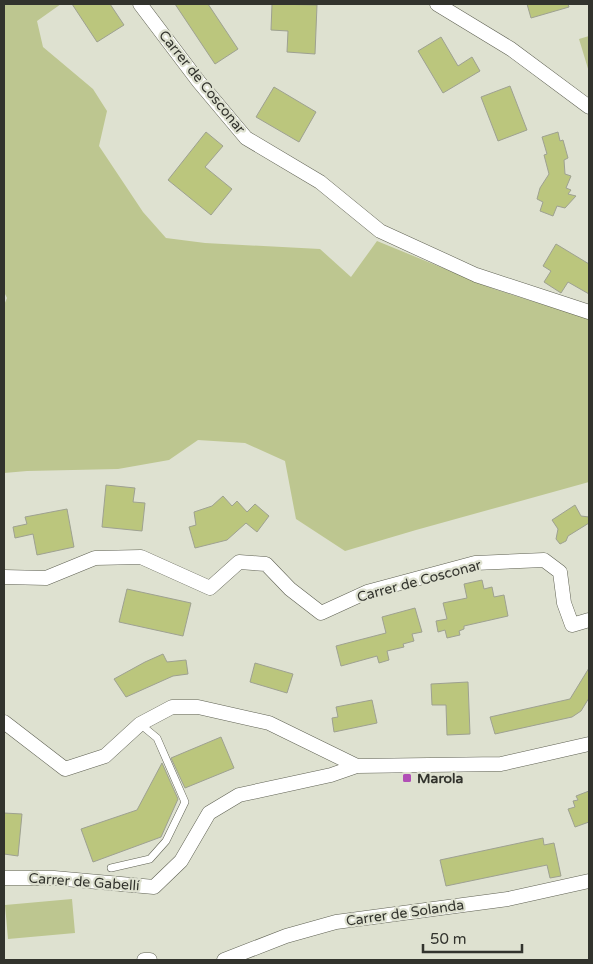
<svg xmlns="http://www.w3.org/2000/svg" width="593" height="964" viewBox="0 0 593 964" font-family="'Varela Round',sans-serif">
<rect width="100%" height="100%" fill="#dee1d0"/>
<path fill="#bdc690" d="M4,4H61L37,21L43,47L93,89L107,111L99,146L143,212L166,238L205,243L320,249L351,277L377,241L494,289L589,319V482L416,530L345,551L296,519L285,461L245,443L198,440L169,460L118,469L27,471L4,473V305L7,298L4,292Z
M589,36V72L579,39Z
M72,899L75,933L8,939L5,905Z"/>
<path fill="#bbc67d" stroke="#9ea191" d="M72,4H110L124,25L97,42Z
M175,4H208L238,49L215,64Z
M272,4L317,5L315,54L287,52L288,31L271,30Z
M527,4H568L569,7L531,18Z
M441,37L458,66L472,57L480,71L443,93L418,51Z
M510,86L527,130L498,141L481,97Z
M274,87L316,112L299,142L256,117Z
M206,132L223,146L205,167L232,189L211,215L168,180Z
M558,132L560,141L563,140L568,158L564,160L565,174L571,176L566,188L571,190L568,194L576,196L565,208L557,206L553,216L540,211L543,202L537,199L540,188L549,174L544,155L547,154L542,137Z
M556,244L589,264V294L568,282L561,293L544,282L551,271L543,266Z
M106,485L135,488L133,502L145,503L142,531L102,527Z
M223,496L232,506L237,501L247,512L255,504L269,516L257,532L246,523L227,540L195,548L189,527L196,525L194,512L212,506Z
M575,505L581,516L589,517V523L568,536L566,541L560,544L556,539L558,529L552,520Z
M67,509L74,547L37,555L33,534L15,538L13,527L27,524L25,517Z
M482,580L484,589L492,587L494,597L504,595L508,616L464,626V629L459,631L460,635L447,638L445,630L438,632L436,621L447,619L443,603L467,598L464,584Z
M127,589L191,603L183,636L119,622Z
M415,608L422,632L412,634L414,641L403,644L404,647L387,651L389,660L379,663L377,656L341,666L336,646L386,633L382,617Z
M163,654L167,662L186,660L188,674L173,676L126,697L114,679L145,662Z
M255,663L293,674L287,693L250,682Z
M589,668V698L581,711L572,717L495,734L490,717L570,699Z
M468,682L470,734L447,735L446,705H432L431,684Z
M372,700L377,723L334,732L332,718L338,717L336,707Z
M221,737L234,768L185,788L171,758Z
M162,763L178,799L161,837L93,862L81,829L137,810Z
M589,791V822L575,827L568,809L575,807L573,801L578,800L576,796Z
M4,813L22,814L18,856L4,854Z
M543,838L544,845L554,843L561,876L550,878L547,865L446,886L440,860Z"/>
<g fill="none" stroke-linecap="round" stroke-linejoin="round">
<g stroke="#5f6153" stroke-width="8">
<path id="lane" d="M111,868L150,859L166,841L185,802L157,738L140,724"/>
</g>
<g stroke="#5f6153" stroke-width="15">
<path id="street" d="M140,4L199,82L246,138L320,182L380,231L476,275L589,312
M437,4L511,49L589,107
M4,577L46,578L95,558L141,557L210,588L239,562L266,564L290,589L321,613L367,592L475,563L544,560L560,572L564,603L572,625L589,620
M4,722L65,769L105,756L140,724L172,707H198L269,723L357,766L501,764L589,744
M4,878H54L154,887L181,861L209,813L239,795L331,775L357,766
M144,960H150
M224,960L286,936L336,922L508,899L589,881"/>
</g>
<use href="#lane" stroke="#fff" stroke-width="7"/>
<use href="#street" stroke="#fff" stroke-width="14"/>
</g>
<rect fill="#b14fb6" stroke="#dee1d0" stroke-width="2" x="402" y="773" width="10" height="10" rx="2.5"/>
<g text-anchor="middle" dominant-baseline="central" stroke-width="4.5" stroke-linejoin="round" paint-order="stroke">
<g font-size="14" fill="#32332d" stroke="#dee1d0">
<text transform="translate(202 82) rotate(51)">Carrer de Cosconar</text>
<text transform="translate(419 581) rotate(-15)">Carrer de Cosconar</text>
<text transform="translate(84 882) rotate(4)">Carrer de Gabellí</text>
<text transform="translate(405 913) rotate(-8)">Carrer de Solanda</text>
</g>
<g font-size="14" font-weight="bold" fill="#32332d" stroke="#dee1d0" text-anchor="start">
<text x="417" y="778">Marola</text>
</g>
</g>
<rect width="593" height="964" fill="none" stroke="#32332d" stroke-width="10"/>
<path d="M423 944v8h99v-8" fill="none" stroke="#32332d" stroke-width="2.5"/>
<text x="430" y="944" font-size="15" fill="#32332d" stroke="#dee1d0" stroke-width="4" paint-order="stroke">50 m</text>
</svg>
